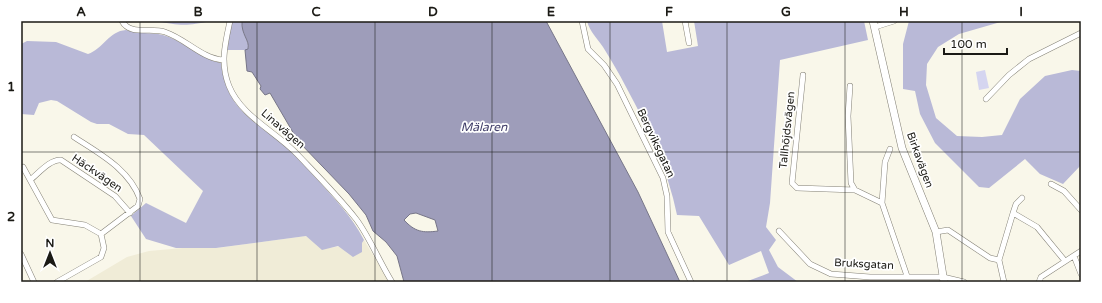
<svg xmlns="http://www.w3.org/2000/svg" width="1102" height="303" viewBox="0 0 1102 303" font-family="'Varela Round',sans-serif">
<rect width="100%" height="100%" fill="#f9f7ea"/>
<path fill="#f0ecd7" d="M306,236L322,249L362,243L364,240L389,282H85L127,257L149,251L194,247L217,248Z"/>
<path fill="#d5d5f0" d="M985,70L989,88L979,90L976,72Z"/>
<path fill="#b9b9d7" d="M157,21H210C189,26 179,26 157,21Z
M232,21H242C241,35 250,40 248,50H227Z
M587,21H662L667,52L698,46L694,21H864L868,40L780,60L770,203L766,227L776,240L769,250L778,267L798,282H745L769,273L761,251L729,265L699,216L677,215C668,170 648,127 626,87C619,73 611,60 603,47C597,38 590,32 587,21Z
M909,21H1004L959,34L938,47L927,64L926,85L936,118L957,136L982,137L1002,135L1020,99L1045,76L1072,70L1081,71V165L1063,184L1040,174L1025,159L989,188L979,187L935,143L920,114L915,91L903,89V44Z
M126,30C140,35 155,31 169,37C187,44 201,59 221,63C227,112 256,120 288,149C299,158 308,170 318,180C336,201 351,215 364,240L362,243V252L353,257L338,246L322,250L306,236L216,248H176L146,239L131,216L146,203L186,223L203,191L144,135L128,134L109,124H97L91,122L57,101L51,100L39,103L34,115L21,114V44L27,41L56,42L88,54C103,49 109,31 126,30Z"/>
<path fill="#9e9dba" stroke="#777688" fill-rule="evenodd" d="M242,21H546L638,192L680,282H404L397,256L386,242L373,231L366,215L349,194L298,141L270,93L265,95L260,89L261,86L252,72L247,71L245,50L248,49C250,40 241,35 242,21ZM416,213L435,220L438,231C423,233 415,232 404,220L410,214Z"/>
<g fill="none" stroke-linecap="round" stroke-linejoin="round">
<g stroke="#848176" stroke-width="6">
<path id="street" d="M122,21C130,36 151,27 165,32C186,39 201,58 223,60
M230,21C225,44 220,63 229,86C241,116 275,131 297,154C317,175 338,196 356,219C369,236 380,263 392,282
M582,21L588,49L604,65L617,84L663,178L667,196L668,232L691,282
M685,21L689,43
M875,27L894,21
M803,75L792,183L797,188L855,190L882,203L907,276
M850,86L848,116L851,183L855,190
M986,99L1009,75L1029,59L1081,33
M23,167L52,220L85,225L101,234
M30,180C38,174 50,159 61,160L115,196L130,213
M1051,184L1064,191L1081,210
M1022,198L1016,204L1013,213L1037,227L1065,261
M882,203L885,162L890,149
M779,231L810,264L831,274L870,277H943L964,282
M936,232L948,230L990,258L999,260
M21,254L34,282
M1074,256L1081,274
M57,282L101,257L104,248L101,234L138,206L140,199C129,169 100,154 74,137
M1004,282L999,260L1013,213
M1039,282L1041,277L1081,251"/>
</g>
<g stroke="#848176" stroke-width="8">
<path id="secondary" d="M873,21L902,148L936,232L944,282"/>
</g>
<use href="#street" stroke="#fff" stroke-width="5"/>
<use href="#secondary" stroke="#fff" stroke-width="7"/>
</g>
<path fill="none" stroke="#1b1a15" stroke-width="1" stroke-opacity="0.55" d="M140,21V282M257,21V282M375,21V282M492,21V282M610,21V282M727,21V282M845,21V282M962,21V282M21,152H1081"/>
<g text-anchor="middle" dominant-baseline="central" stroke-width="3.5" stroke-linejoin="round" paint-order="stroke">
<g font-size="11" fill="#1b1a15" stroke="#fff">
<text transform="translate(283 129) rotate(41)">Linavägen</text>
<text transform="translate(787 130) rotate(-84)">Tallhöjdsvägen</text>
<text transform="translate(656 143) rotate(65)">Bergviksgatan</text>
<text transform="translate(920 160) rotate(70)">Birkavägen</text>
<text transform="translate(97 173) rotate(34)">Häckvägen</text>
<text transform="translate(864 264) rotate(3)">Bruksgatan</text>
</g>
<g font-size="12" font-style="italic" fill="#423f6a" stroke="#fff">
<text x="484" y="127">Mälaren</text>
</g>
</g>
<rect width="1102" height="303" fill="none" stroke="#ffffff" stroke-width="44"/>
<g transform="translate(50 253)" stroke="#ffffff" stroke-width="3" paint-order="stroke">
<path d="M0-3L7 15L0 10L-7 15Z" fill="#1b1a15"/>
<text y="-6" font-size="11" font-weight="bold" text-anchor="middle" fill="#1b1a15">N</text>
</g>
<path d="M944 48v6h63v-6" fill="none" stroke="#1b1a15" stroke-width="2"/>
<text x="950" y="48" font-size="12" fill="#1b1a15" stroke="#ffffff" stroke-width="3" paint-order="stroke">100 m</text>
<rect x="22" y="22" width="1058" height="259" fill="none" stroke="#1b1a15" stroke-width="1.5"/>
<g font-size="13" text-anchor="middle" font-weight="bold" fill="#1b1a15">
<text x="81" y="16">A</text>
<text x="198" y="16">B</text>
<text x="316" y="16">C</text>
<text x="433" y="16">D</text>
<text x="551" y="16">E</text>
<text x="669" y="16">F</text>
<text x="786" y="16">G</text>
<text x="904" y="16">H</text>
<text x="1021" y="16">I</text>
<text x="11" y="91">1</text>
<text x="11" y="221">2</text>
</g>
</svg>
